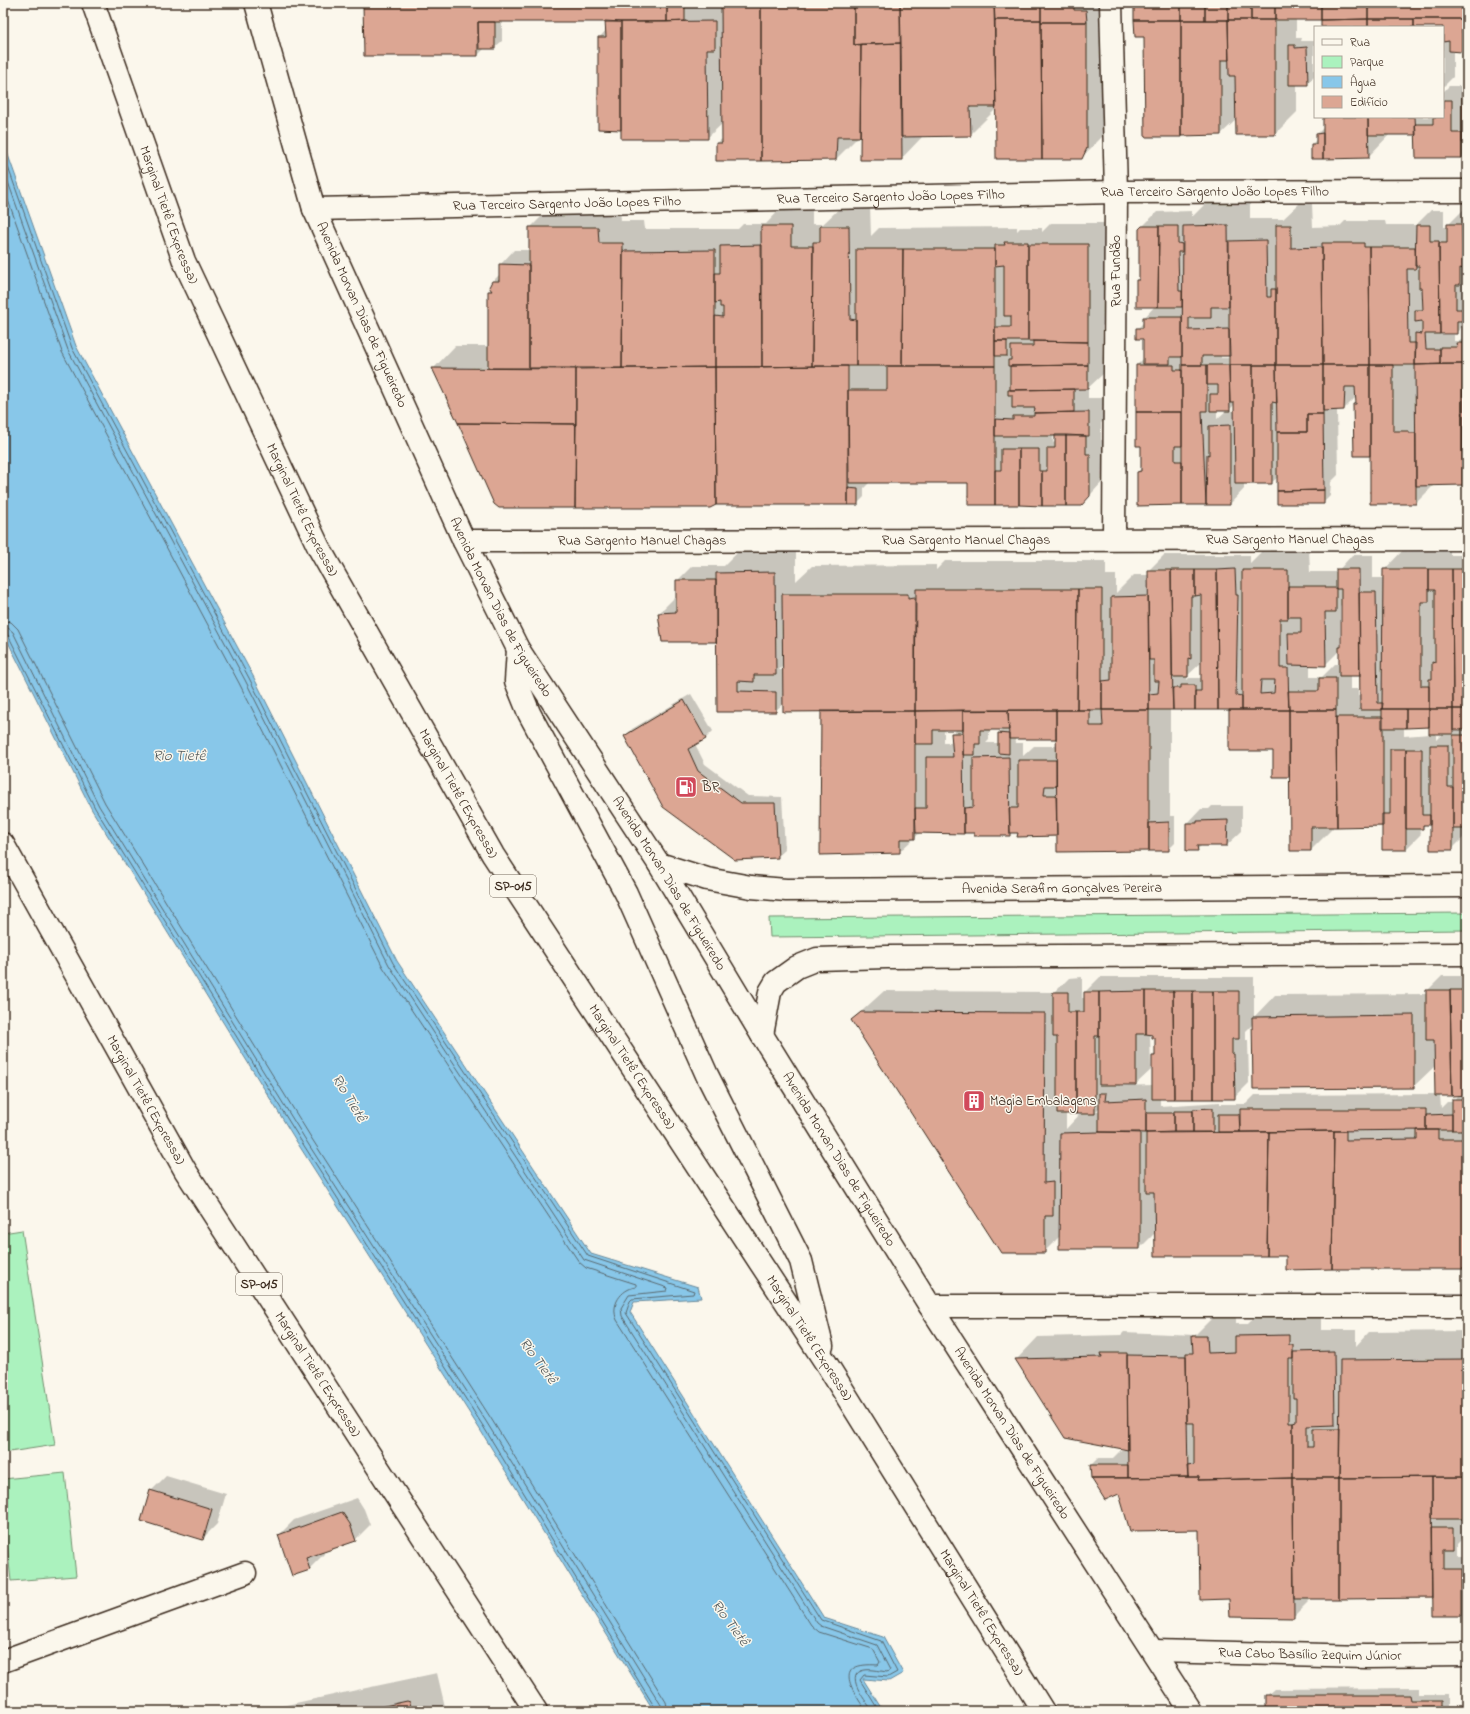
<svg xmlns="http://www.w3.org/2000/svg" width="1470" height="1714" viewBox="0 0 1470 1714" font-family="'Indie Flower',sans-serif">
<rect width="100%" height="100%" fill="#fbf7ec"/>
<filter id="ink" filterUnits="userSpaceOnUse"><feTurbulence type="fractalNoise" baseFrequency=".025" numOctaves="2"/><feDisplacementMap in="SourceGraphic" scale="8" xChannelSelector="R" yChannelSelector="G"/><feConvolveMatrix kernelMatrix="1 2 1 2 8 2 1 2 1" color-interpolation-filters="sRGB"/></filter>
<g filter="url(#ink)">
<path fill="#abf2be" stroke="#738e6e" d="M1467,913V930L770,937L769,918Z
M22,1230L55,1445L3,1453V1233Z
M65,1473L76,1576L11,1581L3,1505V1479Z"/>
<path fill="#88c7e9" stroke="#698898" d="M3,141L76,346L253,676L397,961L591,1254L698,1287L701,1298L634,1302L630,1312L824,1618L883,1637L903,1673L889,1681L863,1679L883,1711H654L479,1428L300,1147L92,810L3,632Z"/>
<path fill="#0003" fill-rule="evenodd" d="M364,3H1108V126L1103,136L1081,158L996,109L970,135L923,136L901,159L861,136H859L836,159L717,143L723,138V123L707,138L622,129L599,38L606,30V21H502V41L494,48H485L478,55H365Z
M1135,3H1467V45L1461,51L1453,50V77L1443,87V27H1322V20L1296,19V38H1302L1301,41H1314V77L1307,84H1297V112L1275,134L1237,119L1221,134L1145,36Z
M1467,70V152L1462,157L1416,134H1390L1368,157L1312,144L1317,139V134L1324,127L1325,117H1443V92L1449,86H1463V75Z
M1205,204H1250V219H1283L1299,204H1312L1313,227L1340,226L1345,221H1385L1386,225H1416L1431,210H1444V227H1448V225L1463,210H1467V480L1463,484L1434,485L1416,503H1371V455L1354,404L1356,402V397L1344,409L1337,410L1338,475L1331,482L1330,496L1323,503L1278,477L1271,483H1244V489L1230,504L1138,505V472L1142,467L1137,365L1144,358L1145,338L1137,329L1144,322V318L1155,306L1137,280L1140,277V229L1157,212L1192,211V217ZM1222,306H1230V308H1219ZM1464,325V337L1460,341H1454V335H1440V333H1456ZM1221,355H1231L1230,358H1221ZM1415,395H1417V410H1415ZM1235,404V411H1228ZM1217,410H1227L1217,419Z
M784,205H812V224H823L843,205H870L871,236L879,228L1017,227V231L1020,228H1042V232L1051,223H1109L1110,319L1102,326L1103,374L1088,388V398H1103L1104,420L1101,423V440H1104V480L1081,505L969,482H870L864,488V497L857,504L495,503L434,368L455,346H489V291L492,288L491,283L500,274V265L514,250H530V228L552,206H620L621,221H644L645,229H738L743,224H766ZM1053,434H1056V441L1053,443Z
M1450,547V555H1467V834L1452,849L1431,824H1427L1420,828L1421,834L1406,849L1383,825L1332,826L1333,828L1311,850L1290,775L1289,776L1274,750L1230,709H1170V816H1175V843L1168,850L1019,832H1012L1009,835L975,832L927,834L921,832L899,852L822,710L784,703L775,711H718L717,641L662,642L659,613L674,598H677V581L692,566H724L739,551H796V581L812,566L936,565V570L945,561H1106V575H1116V593L1134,575H1149V570L1164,555H1250V563L1265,548H1309L1310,572H1337L1352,555H1373V578H1384V570L1405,548ZM1342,604V645L1340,647V606ZM1340,650V664H1335L1322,677H1310V665H1325ZM1202,662V678H1189L1187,680V676ZM783,666V670H779ZM1350,675H1361V695H1358V689H1350ZM1094,709V711H1078ZM1431,726L1430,734L1404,736V727ZM947,729H957L952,734L953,743H944V732ZM993,729H1003L999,734V743H986L989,740V733ZM1456,729H1461L1459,731H1454ZM1436,733H1443L1436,740ZM1057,736V746H1034L1023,756V743H1016L1015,738H1056Z
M691,694L713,731L706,738L695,744L705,764L748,796L782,797L785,850L777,857L625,736L632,729Z
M1212,806H1242V831L1227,845H1202L1197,850L1187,824L1201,809H1209Z
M1442,976H1467V1268L1287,1255L1156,1232L1140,1248L1060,1236L1044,1252L852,1020L884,991L1055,992L1069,978L1082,977V998H1085V992L1100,977H1254V1017L1275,995L1427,994V991ZM1253,1024L1413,1087L1436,1065V1094L1255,1095L1246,1104H1220V1102L1160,1106V1098H1234L1249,1083L1248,1040H1246V1031ZM1150,1034L1156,1037V1053L1153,1056V1085L1120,1086V1084H1136L1151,1070ZM1458,1094L1453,1102H1447L1441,1108L1440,1095ZM1100,1107V1111H1096ZM1066,1113H1081L1066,1129Z
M1222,1308H1236V1324H1248L1264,1308L1321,1317V1330H1356V1346L1369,1332L1467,1331V1534L1457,1544V1555H1467V1608L1461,1614L1434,1597L1312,1598L1293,1617L1230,1598L1200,1529L1119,1493L1091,1465L1098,1458H1113L1121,1450H1131L1017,1359L1038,1337L1121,1335L1124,1332L1195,1335Z
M166,1476L226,1494L217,1524L203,1538L151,1491Z
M357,1498L364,1509L370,1525L355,1540L323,1551L324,1554L309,1569L279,1535L294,1520Z
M437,1673L446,1711H258Z
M1418,1688V1694H1448V1711H1266V1696L1274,1689Z"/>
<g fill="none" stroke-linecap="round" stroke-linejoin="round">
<path stroke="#5a696f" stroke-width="1" d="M3,153L72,348L249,678L393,963L588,1256L694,1291L693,1294L632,1299L630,1301L626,1313L821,1620L881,1641L897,1672L888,1677L864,1675L860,1680L879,1711
M3,168L68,350L245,680L389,965L584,1260L668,1288L667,1291L629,1295L621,1308L622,1316L817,1623L821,1626L877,1645L890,1670L887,1672C880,1671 868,1668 861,1671C845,1677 867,1703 873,1711
M3,186L62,352L239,683L383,967L579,1262L586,1268L636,1284V1287C621,1289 610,1305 617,1320L811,1625L819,1632L873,1649L880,1662L878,1665C833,1662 850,1687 866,1711
M3,621L11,622L18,629L105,803L312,1139L492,1420L666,1702L668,1711
M3,627L8,628L13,632L99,806L307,1142L487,1423L661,1705L662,1711
M3,632L8,635L95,808L303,1144L483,1426L657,1711"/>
</g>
<path fill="#dca693" stroke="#3b2a1e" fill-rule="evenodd" d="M363,3H667V22H478V56H364Z
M667,3H685V21L667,22Z
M721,3H761V161H716V143H722Z
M761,3H854V45L861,44L860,137H837L836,160L761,161Z
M854,3H900L901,43L854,45Z
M900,3H994L996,107H970L971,136L901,137Z
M994,3H1041V20H995Z
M1041,3H1074V10H1086L1087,22H1041Z
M1134,3H1181V20H1134Z
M1181,3H1205V20H1181Z
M1205,3H1228V20H1205Z
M1228,3H1251V20H1228Z
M1251,3H1275V20H1251Z
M1275,3H1321V20H1275Z
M1321,3H1368V19L1321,20Z
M1368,3H1462V19H1368Z
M1462,3H1467V19H1462Z
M1368,19V27H1321V20Z
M1368,19H1414V27H1368Z
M1414,19H1462V52L1449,51V41L1443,42V27H1414Z
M1462,19H1467V33H1462Z
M995,20H1041L1042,159H996Z
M1134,20H1181V137H1145L1144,37H1135Z
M1181,20H1228L1229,60H1221V135L1181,136Z
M1228,20H1275V135H1236L1235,76H1229Z
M605,21L621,22V130L598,129V37H606Z
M715,21V49H707L708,139H621V22Z
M478,22H495V49H479Z
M1041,22H1087V148L1082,159H1042Z
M901,43L902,160H860L861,44Z
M1289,45H1295V48L1307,47L1308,85H1289Z
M1462,74H1467V143H1462Z
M1443,100H1452V133H1462V158H1416L1415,124H1433V117H1443Z
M1329,117H1368L1369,158L1323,159V118Z
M1368,117H1415L1416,135H1368Z
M1323,133V159H1311V144H1316V134Z
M1447,224H1462L1463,269L1460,268V285H1456V309H1463V321H1457V334H1440L1439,243H1447Z
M1228,225L1229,307H1211V318H1189V330L1229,329L1230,356H1202V365H1182L1183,226Z
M1276,225H1291V248L1322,247L1323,365H1276Z
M1416,225H1430V241H1439L1440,334H1425L1426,349H1440V364L1415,365V333L1422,334V321L1415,322V310H1423L1422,288H1419V266H1415Z
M761,226H791V246H813L812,366L762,367Z
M820,226H849L850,319L856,320V366H812L813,242H820Z
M1142,226H1159L1158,307H1136V280H1139V229Z
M1159,226H1178V243L1182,244V252H1178L1179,291H1182V307H1158Z
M529,227H598L599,243H623L622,368H529Z
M1266,240L1267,297H1271V289H1276V365H1229V241Z
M1004,242H1028V341H995V327H1011V316H1004V265L995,266V245H1005Z
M1322,243H1364V247H1369L1370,365H1323Z
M1028,244H1088V342L1028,341Z
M762,245V367H715V316L723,317V307H720V302L715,303V273H720V246Z
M1369,247H1415L1416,269H1407L1408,343H1416L1415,365H1370Z
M856,249H903L902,366H856Z
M903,249H995V366H902Z
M715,250V367L622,368L623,251Z
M499,264L529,265V368H488V291H492L489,287L492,281H499Z
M1143,317H1182V357H1170V364H1143V339H1136V328H1143Z
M1463,323H1467V364H1463Z
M995,341H1007V356H995Z
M1033,341L1088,342V365L1008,366V360H1011V346H1033Z
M1456,343H1463V364H1440V347H1457Z
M1463,364V485L1416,486L1415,365Z
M1463,364H1467V481H1463Z
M1088,365V389L1010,390V366Z
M1136,365H1174V370H1182V412H1136Z
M1182,365H1207V411H1202L1206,505H1182Z
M1207,365H1229L1230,411H1210V394H1218V385H1207Z
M1229,365H1253V484H1235L1234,403H1230Z
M1253,365H1276L1277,403L1272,402V484H1253Z
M1276,365H1323V414H1307V432H1277Z
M1323,365H1370V456H1354L1353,404H1356L1355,387H1345L1344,410L1323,411Z
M1370,365H1393V431H1409V433H1416V504H1370Z
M848,366V505H716L715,367Z
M887,366H995V505H968V483H849L848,390H887Z
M715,367L716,505L710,508H575L576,369Z
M432,368L576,369V424L458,423Z
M1074,389V412L1034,413L1035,408H1012V395H1008V390Z
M1089,412V436H995V419L1013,420V416H1034V413Z
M1136,412H1182V446H1175V461H1182V505L1137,506V472L1141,471V446H1136Z
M1307,414H1323L1324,490L1277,491V432H1307Z
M458,423L576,424L575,508H499L494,504Z
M1230,425V505H1206L1207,454L1209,455V426Z
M1055,435H1066V506H1042V471H1047V448H1055Z
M1066,435L1086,436V454H1090V496L1081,506H1066Z
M1001,449H1019V505H995V470H1001Z
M1019,449H1039V471H1042V506L1019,505Z
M848,488L858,489V505H848Z
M1324,490V504H1277V491Z
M1235,569L1236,595H1238L1236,695L1242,696V710H1218L1217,570Z
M1336,569H1359L1360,676H1339V647H1341V589H1336Z
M1383,569H1429V602H1421V686H1429V709H1382Z
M1429,569H1452L1453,709H1429V679H1432V662L1435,663V590H1429Z
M1452,569H1467V709H1453Z
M1148,570H1171L1173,710H1149V694L1158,693L1159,681H1154V660H1149Z
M1171,570H1195V596H1191V659L1188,658V677H1172Z
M1195,570H1217L1218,710H1195V691H1201V595L1195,596Z
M1242,570H1288V619H1280V668H1288L1289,710H1242ZM1261,680H1275L1274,693L1260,694Z
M775,572L776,675H754V682L738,681V691L776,692V712H717L716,573Z
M676,580H716V642H662L658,613L676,612Z
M1288,586H1326V588H1336V612H1325L1326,666L1289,665L1288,633H1301V617H1288Z
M916,589H1078L1077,710L915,711Z
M1078,589H1102V710H1077Z
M1359,592H1376L1378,703H1383L1382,710H1360Z
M782,594H908V598L915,597V711L783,712Z
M1148,596L1149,710H1102V681L1111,680V597Z
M1319,678H1336V710H1289L1288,691H1319Z
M1181,685H1195V710H1173L1172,688H1181Z
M684,700L706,739L688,749L698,771L741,803H775L778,858L735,860L663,807L624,736Z
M1382,709H1406V728H1382Z
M1406,709H1429V727L1406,728Z
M1429,709H1453V734H1429Z
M1453,709H1467V730H1453Z
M963,710H1008L1009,730H980V744H975V755H963Z
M963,710V730H933V744H915V711Z
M1008,710H1056V739H1009Z
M1056,710H1090V726H1103L1102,710H1149V851L1057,852Z
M1229,710H1289V777H1273V751H1229Z
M1289,710H1336L1337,827H1311V851H1290Z
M821,711H915V839H900V853L820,855Z
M1336,717H1383V826L1337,827Z
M951,733H963L964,834L916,833L915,808H926V757H953Z
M998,733L1009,734V754L998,753Z
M1453,735H1467V829H1453Z
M1430,745H1448V787H1453V850H1430Z
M1390,749H1406V850H1382V814H1390Z
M1406,749H1422V815H1430V825H1423V829H1406Z
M1009,757L1010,836H974V833H964V808L973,807V758Z
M1018,760H1056V786H1045L1044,795H1056L1057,836L1017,837L1018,833H1010L1009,808H1018Z
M1228,820L1227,846H1197L1198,851H1186V823H1197V821Z
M1169,822V851H1149V823Z
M1426,990H1450L1452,1096H1435L1434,1040H1426Z
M1450,990H1467V1095L1452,1096Z
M1146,991H1173L1174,1099H1152V1056H1155V1038H1152V1035L1146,1034Z
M1146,991V1034H1136V1085H1099V992Z
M1173,991H1193V1099H1174Z
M1193,991H1213V1099H1193Z
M1213,991H1239V1039H1232V1054H1234L1235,1099H1213Z
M1053,992H1068V1012H1076V1114H1057V1037H1053Z
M1084,992H1099V1036H1095V1114H1076V1012H1084Z
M861,1012L1045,1013L1044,1183L1053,1182V1216H1045V1253H1001L851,1020Z
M1414,1015V1088L1253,1089L1252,1017Z
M1099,1093H1106L1105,1101L1146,1099V1133L1099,1132Z
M1452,1099H1467V1130H1452Z
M1213,1108V1132H1193V1109Z
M1240,1109H1426V1130L1240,1132Z
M1174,1111H1193V1132H1174Z
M1146,1113H1174V1132L1146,1133Z
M1218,1114H1239L1240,1132H1218Z
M1452,1114V1130H1426V1115Z
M1417,1130H1438V1139H1467V1269H1332L1334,1131H1346V1140L1417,1139Z
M1334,1131L1332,1269L1286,1270V1256H1267L1269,1132Z
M1099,1132H1140V1249H1059L1060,1133Z
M1269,1132L1267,1256H1155L1154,1192H1146V1133Z
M1289,1335V1345H1293V1359H1289V1423H1293V1478L1198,1480L1199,1477H1188L1187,1466L1194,1465V1423H1187L1186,1353H1193L1192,1336H1207L1208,1353L1235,1352V1336Z
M1334,1351L1335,1425L1307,1426V1447H1313V1429H1340L1339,1478H1293V1423L1296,1422V1399H1293V1352Z
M1101,1353H1127L1128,1450L1065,1438L1015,1359L1102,1357Z
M1127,1355L1186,1356L1188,1477L1128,1478Z
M1467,1359V1477L1339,1478L1340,1360Z
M1090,1465H1128V1478H1091Z
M1199,1477L1198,1480L1293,1478L1294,1618L1230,1617L1229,1599L1200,1600L1199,1530L1130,1531L1119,1494L1105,1500L1091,1478Z
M1432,1477H1467V1519H1432Z
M1432,1477L1433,1598L1339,1599V1478Z
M1293,1478H1339V1599H1294Z
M150,1490L212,1509L203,1540L141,1521Z
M342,1512L350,1524L356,1541L306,1558L310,1570L292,1576L278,1535Z
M1432,1528H1453V1549H1443V1569H1461V1615H1433Z
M1265,1695H1411L1412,1700H1441V1711H1265Z
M407,1701L410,1702L411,1711H362Z"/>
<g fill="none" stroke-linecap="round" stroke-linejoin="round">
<g stroke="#3b2a1e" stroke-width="25">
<g id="minor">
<path d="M1111,3L1116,192L1114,539"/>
<path id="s1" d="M314,209L1116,192L1467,191"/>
<path id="s2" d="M464,541L1467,539"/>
<path d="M930,1306H1467"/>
<path id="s3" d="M1154,1651L1366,1656L1467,1655"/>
<path d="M3,1661L245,1573"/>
</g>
</g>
<g stroke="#3b2a1e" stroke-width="25">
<g id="major">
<path id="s4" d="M659,864L707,879L751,887L786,890L1467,886"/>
<path d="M762,1035L770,992L776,982L797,967L817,959L887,957L1467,954"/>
</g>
</g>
<g stroke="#3b2a1e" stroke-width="25">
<g id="highway">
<path id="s5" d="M93,3L184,261L319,548L493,855L826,1363L1043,1711"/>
<path id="s6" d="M256,3L314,209L464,541L518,649L659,864L762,1035L930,1306L1191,1711"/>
<path d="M518,649L516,681L529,713L626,893L707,1075L801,1261L822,1346"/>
<path id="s7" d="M3,844L185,1170L536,1711"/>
</g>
</g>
<use href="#minor" stroke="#fbf7ec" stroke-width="22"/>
<use href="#major" stroke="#fbf7ec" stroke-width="22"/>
<use href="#highway" stroke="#fbf7ec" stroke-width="22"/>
</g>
</g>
<defs>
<g id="fuel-square" transform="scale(1.15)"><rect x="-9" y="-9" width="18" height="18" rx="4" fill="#d1495b" stroke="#fbf7ec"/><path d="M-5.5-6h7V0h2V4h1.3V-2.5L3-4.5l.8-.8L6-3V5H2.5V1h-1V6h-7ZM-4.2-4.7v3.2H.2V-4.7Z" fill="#fff"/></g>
<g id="building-square" transform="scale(1.15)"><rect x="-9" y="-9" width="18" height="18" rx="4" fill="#d1495b" stroke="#fbf7ec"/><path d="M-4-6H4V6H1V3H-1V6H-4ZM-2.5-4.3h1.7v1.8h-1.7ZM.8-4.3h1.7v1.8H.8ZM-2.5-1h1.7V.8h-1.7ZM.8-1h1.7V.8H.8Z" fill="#fff"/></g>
</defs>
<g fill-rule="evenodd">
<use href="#fuel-square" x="686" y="787"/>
<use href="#building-square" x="974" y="1101"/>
</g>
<g text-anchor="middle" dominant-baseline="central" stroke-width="3" stroke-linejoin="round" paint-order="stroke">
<g fill="#fbf7ec" stroke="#75685c" stroke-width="1">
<rect x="490" y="875" width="46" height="22" rx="3"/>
<rect x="236" y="1273" width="46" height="22" rx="3"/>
</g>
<g font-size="13" font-weight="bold" fill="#3b2a1e">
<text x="513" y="886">SP-015</text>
<text x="259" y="1284">SP-015</text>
</g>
<g font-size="14" fill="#3b2a1e" stroke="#fbf7ec">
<text stroke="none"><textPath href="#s1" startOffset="901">Rua Terceiro Sargento João Lopes Filho</textPath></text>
<text stroke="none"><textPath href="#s1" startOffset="577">Rua Terceiro Sargento João Lopes Filho</textPath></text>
<text stroke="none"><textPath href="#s1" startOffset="253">Rua Terceiro Sargento João Lopes Filho</textPath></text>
<text stroke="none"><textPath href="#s5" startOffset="225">Marginal Tietê (Expressa)</textPath></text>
<text transform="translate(1116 271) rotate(-90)">Rua Fundão</text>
<text stroke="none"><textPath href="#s6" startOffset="330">Avenida Morvan Dias de Figueiredo</textPath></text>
<text stroke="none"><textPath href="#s5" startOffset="549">Marginal Tietê (Expressa)</textPath></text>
<text stroke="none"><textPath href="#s2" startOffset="502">Rua Sargento Manuel Chagas</textPath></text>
<text stroke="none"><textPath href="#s2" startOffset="826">Rua Sargento Manuel Chagas</textPath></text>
<text stroke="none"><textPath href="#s2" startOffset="178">Rua Sargento Manuel Chagas</textPath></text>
<text stroke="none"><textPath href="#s6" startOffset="654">Avenida Morvan Dias de Figueiredo</textPath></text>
<text stroke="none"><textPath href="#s5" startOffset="873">Marginal Tietê (Expressa)</textPath></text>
<text stroke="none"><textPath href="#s6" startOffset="978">Avenida Morvan Dias de Figueiredo</textPath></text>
<text stroke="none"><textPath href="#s4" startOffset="406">Avenida Serafim Gonçalves Pereira</textPath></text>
<text stroke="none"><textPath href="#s5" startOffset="1197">Marginal Tietê (Expressa)</textPath></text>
<text stroke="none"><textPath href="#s7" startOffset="293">Marginal Tietê (Expressa)</textPath></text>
<text stroke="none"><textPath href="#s6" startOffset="1302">Avenida Morvan Dias de Figueiredo</textPath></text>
<text stroke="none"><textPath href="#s5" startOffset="1521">Marginal Tietê (Expressa)</textPath></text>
<text stroke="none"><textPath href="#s7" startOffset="617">Marginal Tietê (Expressa)</textPath></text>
<text stroke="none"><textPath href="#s6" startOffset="1626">Avenida Morvan Dias de Figueiredo</textPath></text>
<text stroke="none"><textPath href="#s5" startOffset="1845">Marginal Tietê (Expressa)</textPath></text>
<text stroke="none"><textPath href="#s3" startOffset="156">Rua Cabo Basílio Zequim Júnior</textPath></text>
</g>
<g font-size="14" fill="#3b2a1e" stroke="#fbf7ec" text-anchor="start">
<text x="702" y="787">BR</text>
<text x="990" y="1101">Magia Embalagens</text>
</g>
<g font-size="15" font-style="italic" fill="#52595b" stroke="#fbf7ec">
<text x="179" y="756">Rio Tietê</text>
<text transform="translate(349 1098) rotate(59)">Rio Tietê</text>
<text transform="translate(538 1361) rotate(54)">Rio Tietê</text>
<text transform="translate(730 1623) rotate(54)">Rio Tietê</text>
</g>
</g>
<rect width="1470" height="1714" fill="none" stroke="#fbf7ec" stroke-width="16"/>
<rect x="8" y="8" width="1454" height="1698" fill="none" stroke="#3b2a1e" stroke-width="1.5" filter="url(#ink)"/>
<rect x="1314" y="26" width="130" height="92" fill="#fbf7ec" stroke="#aea59a"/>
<rect x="1322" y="39" width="20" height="6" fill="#fbf7ec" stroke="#aea59a"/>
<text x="1350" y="46" font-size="12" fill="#3b2a1e">Rua</text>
<rect x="1322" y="56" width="20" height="12" fill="#abf2be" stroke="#aea59a"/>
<text x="1350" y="66" font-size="12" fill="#3b2a1e">Parque</text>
<rect x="1322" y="76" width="20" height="12" fill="#88c7e9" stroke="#aea59a"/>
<text x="1350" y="86" font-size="12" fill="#3b2a1e">Água</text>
<rect x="1322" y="96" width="20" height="12" fill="#dca693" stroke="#aea59a"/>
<text x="1350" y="106" font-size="12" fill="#3b2a1e">Edifício</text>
</svg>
